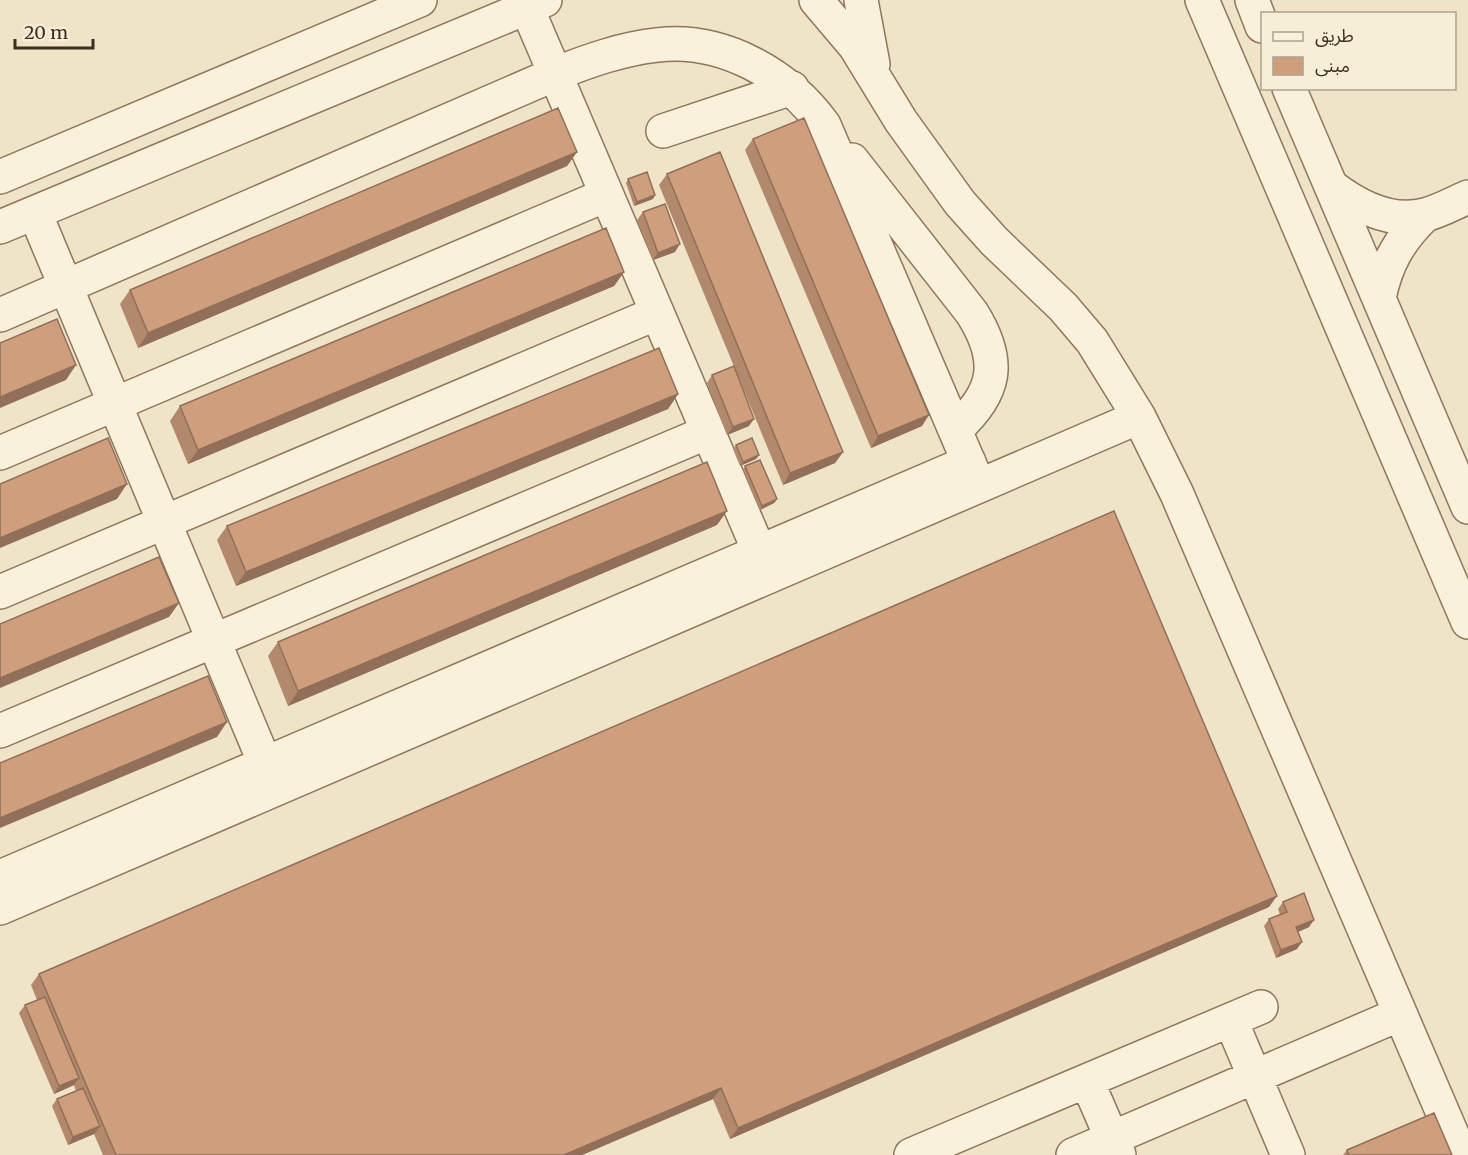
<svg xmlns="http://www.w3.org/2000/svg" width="1468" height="1155" viewBox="0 0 1468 1155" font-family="Merriweather,'Noto Sans Arabic',serif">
<rect width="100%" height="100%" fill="#f0e4c8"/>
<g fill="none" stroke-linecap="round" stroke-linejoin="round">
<g stroke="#8d765c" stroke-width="36">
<path id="minor" d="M816,0L855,46L901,121L960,203L994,241L1063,307L1092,341L1139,417L1177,494L1461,1155
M861,0L873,64
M1202,0L1468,622
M1252,0L1262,26
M527,8L768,572
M1289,88L1468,507
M663,131L792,88
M852,160L972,313C1002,361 997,392 955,430
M0,177L420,0
M1331,186C1357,206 1390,224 1425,215C1440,211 1454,203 1468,197
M35,213L274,785
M0,227L545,0
M1379,298C1386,264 1399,240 1425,215
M0,315L555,74C588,61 621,49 657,45C722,37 787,74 824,125L979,486
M0,453L606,195
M0,592L657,313
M0,731L708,432
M0,877L969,462
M0,908L1139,417
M1231,1021L1288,1155
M1087,1081L1119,1155
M911,1155L1261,1007
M1073,1155L1400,1014"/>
</g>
<use href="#minor" stroke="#faf1dc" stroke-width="33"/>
</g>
<path fill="#b2896c" d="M753,139L922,426L871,448L745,150Z
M577,152L567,166L138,348L120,304L130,290Z
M667,174L843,452L835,463L783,485L659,185Z
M628,179L653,199L634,206L626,183Z
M643,212L675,252L653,260L637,220Z
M624,272L614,286L188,464L170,421L180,406Z
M712,375L749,426L727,435L707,383Z
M678,394L668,409L236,586L217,540L227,526Z
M736,445L759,455L756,459L740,466L733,449Z
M745,466L777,499L774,503L760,510L743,470Z
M717,525L288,706L268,656L278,642Z
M1283,902L1309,927L1298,932L1297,949L1276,958L1264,926L1269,919L1280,915L1278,909Z
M1269,907L730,1139L713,1099L582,1155H103L94,1134L68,1145L52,1106L57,1099L76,1091L74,1085L54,1094L19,1013L25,1005L37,1000L31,985L39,974Z
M1347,1150L1452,1155H1343Z"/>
<path fill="#916f58" d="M577,152L567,166L138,348L148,333Z
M655,195L653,199L634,206L637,202Z
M680,244L675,252L653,260L658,253Z
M624,272L614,286L188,464L198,450Z
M76,365L66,380L0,408V397Z
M678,394L668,409L236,586L246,572Z
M929,415L922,426L871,448L878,436Z
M754,419L749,426L727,435L733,427Z
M843,452L835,463L783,485L790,473Z
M759,455L756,459L740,466L743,462Z
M127,484L117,499L0,548V538Z
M777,499L774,503L760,510L762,506Z
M727,511L717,525L288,706L298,691Z
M179,603L169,617L0,688V678Z
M227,722L217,737L0,828V818Z
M1277,896L1269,907L730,1139L738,1128Z
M1314,920L1309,927L1291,935L1296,927Z
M1302,942L1297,949L1276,958L1281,950Z
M79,1078L74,1085L54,1094L59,1086Z
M721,1088L713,1099L582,1155H564Z
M100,1126L94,1134L68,1145L73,1137Z"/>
<path fill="#cf9f7d" stroke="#916f58" stroke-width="1.5" d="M558,108L577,152L148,333L130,290Z
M804,118L929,415L878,436L753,139Z
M720,152L843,452L790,473L667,174Z
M647,172L655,195L637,202L628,179Z
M665,204L680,244L658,253L643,212Z
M606,228L624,272L198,450L180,406Z
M57,319L76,365L0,397V343Z
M659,348L678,394L246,572L227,526Z
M734,366L754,419L733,427L712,375Z
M108,438L127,484L0,538V484Z
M752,438L759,455L743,462L736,445Z
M760,460L777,499L762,506L745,466Z
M707,462L727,511L298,691L278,642Z
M1114,511L1277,896L738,1128L721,1088L564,1155H116L39,974Z
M159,557L179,603L0,678V624Z
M208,676L227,722L0,818V763Z
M1304,893L1314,920L1296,927L1302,942L1281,950L1269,919L1287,912L1283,902Z
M45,997L79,1078L59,1086L25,1005Z
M83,1088L100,1126L73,1137L57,1099Z
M1434,1113L1452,1155H1349L1347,1150Z"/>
<rect x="1261" y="12" width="195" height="78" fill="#f7eed8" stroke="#ada18e" stroke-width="1.5"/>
<rect x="1273" y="32" width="30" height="9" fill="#faf1dc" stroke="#ada18e" stroke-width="1.5"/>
<text x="1315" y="42" font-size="18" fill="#3d2e20">طريق</text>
<rect x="1273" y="57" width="30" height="18" fill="#cf9f7d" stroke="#ada18e" stroke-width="1.5"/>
<text x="1315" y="72" font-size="18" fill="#3d2e20">مبنى</text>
<path d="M15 39v9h78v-9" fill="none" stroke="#3d2e20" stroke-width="3"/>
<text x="24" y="39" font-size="18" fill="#3d2e20" stroke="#f7eed8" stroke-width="4.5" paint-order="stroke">20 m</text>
</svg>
